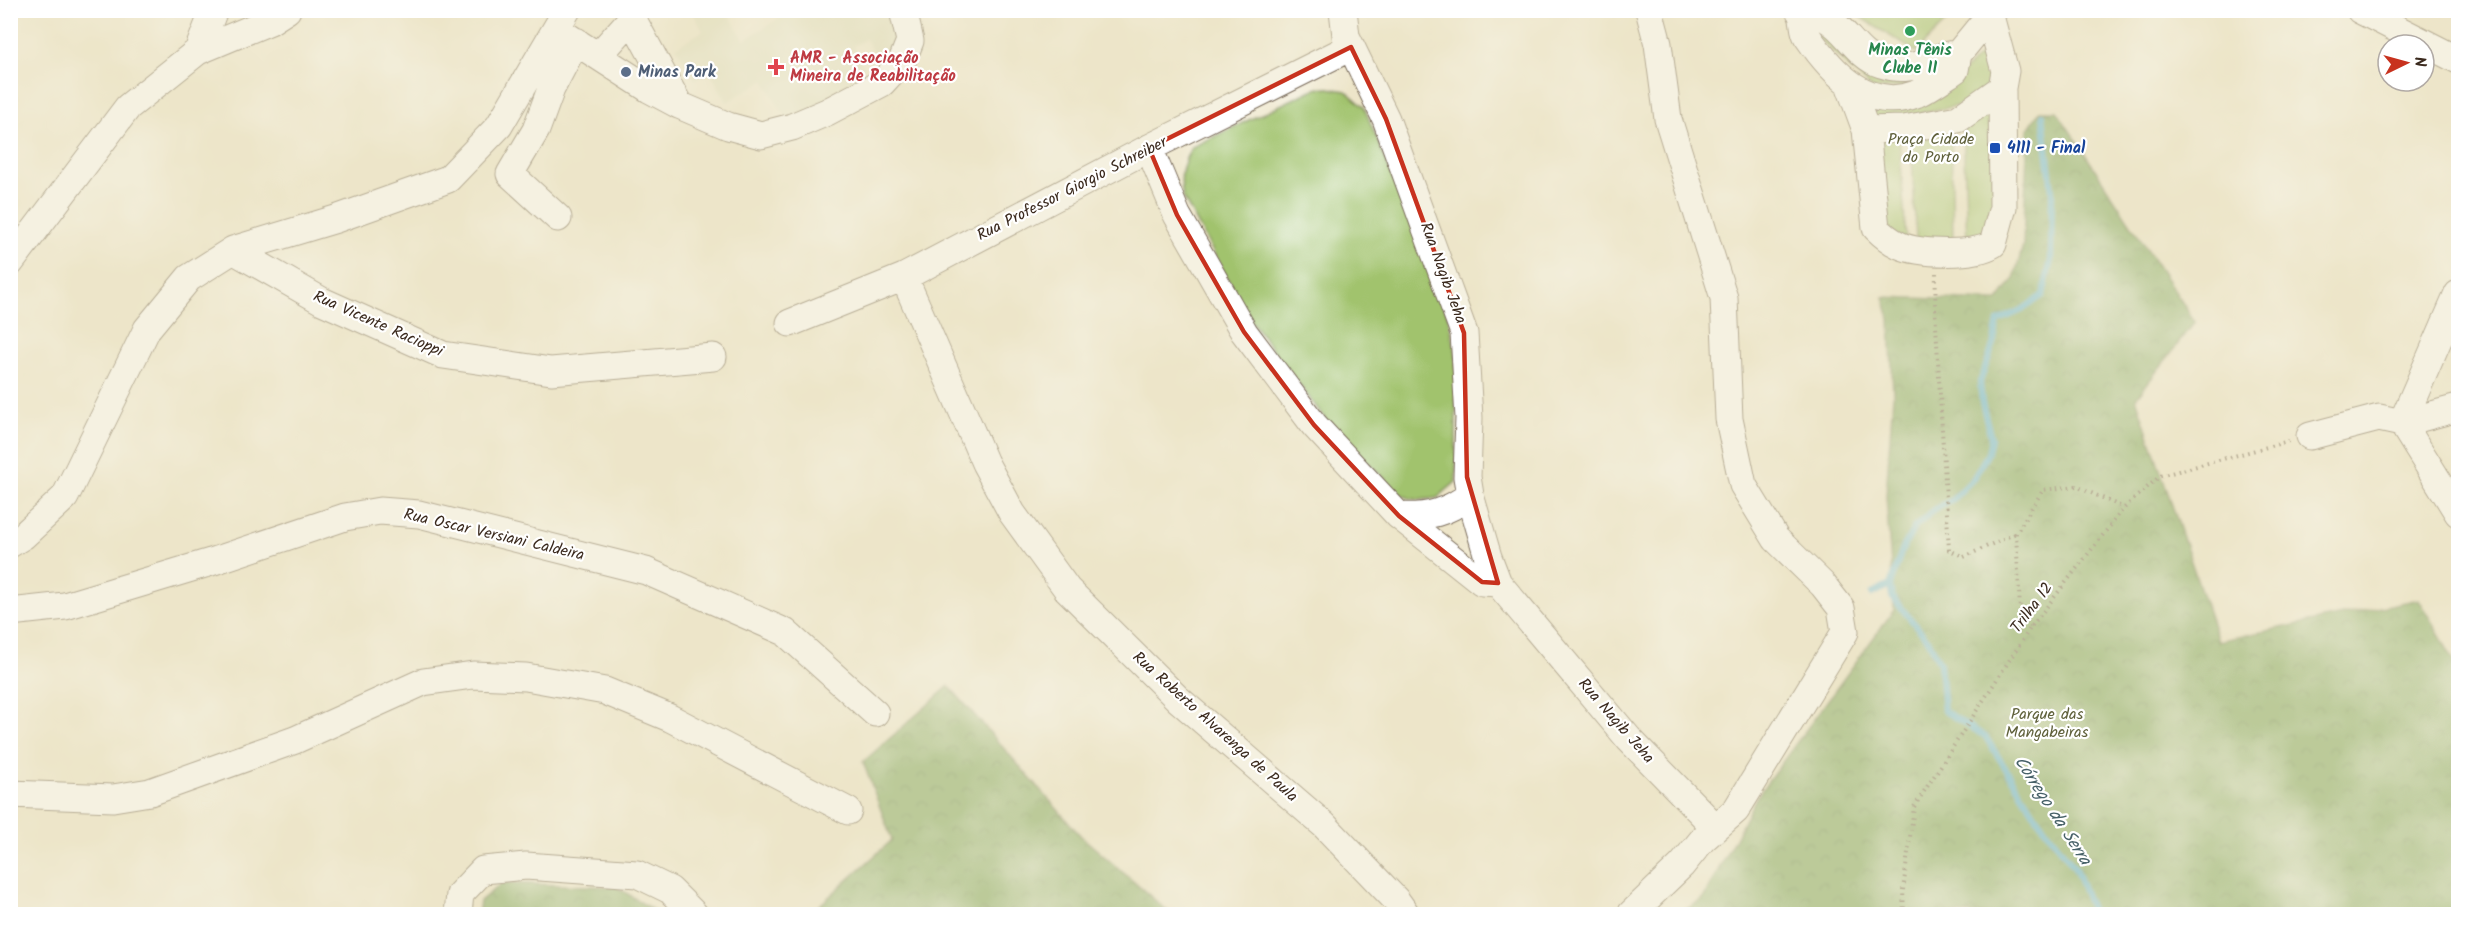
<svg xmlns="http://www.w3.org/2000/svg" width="2469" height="925" viewBox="0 0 2469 925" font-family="Kalam,sans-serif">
<defs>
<pattern id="forest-crowns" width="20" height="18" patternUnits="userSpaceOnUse" patternTransform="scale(1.5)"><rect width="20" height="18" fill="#80a960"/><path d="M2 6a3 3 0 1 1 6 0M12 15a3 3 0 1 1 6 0" fill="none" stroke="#6a8a4f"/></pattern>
</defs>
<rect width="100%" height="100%" fill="#fff"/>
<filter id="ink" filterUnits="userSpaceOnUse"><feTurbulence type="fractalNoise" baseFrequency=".0167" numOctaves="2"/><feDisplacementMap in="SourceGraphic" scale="12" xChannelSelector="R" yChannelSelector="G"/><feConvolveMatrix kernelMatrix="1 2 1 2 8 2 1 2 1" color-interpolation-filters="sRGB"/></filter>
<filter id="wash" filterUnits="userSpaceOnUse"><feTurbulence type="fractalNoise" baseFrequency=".008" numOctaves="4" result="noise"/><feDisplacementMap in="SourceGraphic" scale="24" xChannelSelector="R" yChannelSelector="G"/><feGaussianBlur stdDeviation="1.35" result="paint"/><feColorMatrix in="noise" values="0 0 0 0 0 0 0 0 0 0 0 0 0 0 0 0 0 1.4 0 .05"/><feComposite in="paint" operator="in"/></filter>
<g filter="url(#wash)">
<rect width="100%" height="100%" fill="#ede5c9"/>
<path fill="#deddbb" d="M691,10L727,11L744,40L782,17L778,11H887L902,39L877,61L866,39L853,46L870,76L789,123L764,80L727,102L710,72L695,80L676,47L703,31Z"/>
<path fill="url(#forest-crowns)" stroke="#5e6a3f" stroke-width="1.5" d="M2040,111H2057L2195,322L2136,398L2218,641L2419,599L2458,668V744L2454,765L2458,801V914H1679L1703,899L1756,798L1894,610L1886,496L1893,395L1890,319L1884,297L1998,301L2014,279L2023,245L2028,129Z
M949,686L1081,836L1171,914H810L892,840L863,762Z
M502,883L617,887L659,914H478L480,901Z"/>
<path fill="#a1c36d" stroke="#6e7646" stroke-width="1.5" d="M1850,11H1957L1916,52Z
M1824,24L1924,83L1873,90L1811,31Z
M1988,48L1994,85L1968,104L1869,122L1861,100L1961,74Z
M1323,87L1346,91L1364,107L1449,319L1456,353V482L1437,498L1419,500L1409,498L1400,494L1330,425L1251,321L1183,197C1179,178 1182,164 1192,147L1312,90Z
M1997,99V206L1982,242L1967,244L1963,122Z
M1951,125L1953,245L1916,240L1911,132Z
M1873,133H1899L1906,240L1881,226Z"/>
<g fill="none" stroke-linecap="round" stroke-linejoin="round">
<path stroke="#5ab3d8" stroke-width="6" d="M2043,115L2052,191L2051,260L2043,295L2022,310L1998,321L1993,346L1980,382L1982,403L1991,438L1988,453L1973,479L1951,501L1935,509L1914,528L1902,550L1890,585L1892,597L1929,641L1940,664L1944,711L1985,736L2038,819L2075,868L2093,914
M1872,594L1890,585"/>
</g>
</g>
<g filter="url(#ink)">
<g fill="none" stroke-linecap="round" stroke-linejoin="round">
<g stroke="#796b5a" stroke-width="29">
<path id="minor" d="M1343,10L1346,36L1386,119L1464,333L1469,418L1467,477L1470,495L1488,557L1498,583
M1799,10C1806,19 1802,28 1807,36C1831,71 1868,113 1916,94C1930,88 1943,78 1955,70L1958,54L1994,10
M2360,10L2458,60
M1804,17C1811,17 1822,16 1827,19C1846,29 1857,56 1881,64C1917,76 1929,54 1958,54
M556,29L649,89L679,105L728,126L761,135L792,127L827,112L882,83L902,61L910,41L903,10
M198,51L214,10
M598,56L632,18L679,105
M1849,84L1866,130L1876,228C1883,235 1890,241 1899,245C1919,254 1974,256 1993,244L2003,207L2002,88L2005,71L1990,16
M1866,130L1904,129L1958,119L2002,88
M1149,148L1177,215L1244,332L1314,425L1399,516L1482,582L1498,583L1629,739L1715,827
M558,218L510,174L536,130L551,89L576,41
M233,250L322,301L443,355L551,371L713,357
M10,263L128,107L198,51L270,21L287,10
M904,277L985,463L1012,513L1067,589L1178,699L1324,825L1396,900L1406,914
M790,323L904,277L1149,148L1351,47
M2402,423L2458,294
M2402,423L2458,513
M2310,436L2379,418L2402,423L2458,408
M1399,516C1427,518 1448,512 1470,495
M10,544L23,536L65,497L147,329L189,278L233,250L336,219L448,179L499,126L567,10
M10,612L65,606L211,562L345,517L380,511L419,514L646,571L785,632L875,713
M10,794L113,798L150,792L295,740L423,682L473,675L526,677L605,691L670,718L848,811
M458,914L460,894L483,870L526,866L637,874L670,890L694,914
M1631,914L1682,865L1703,839L1736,810L1845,632L1841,608L1823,585L1776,539L1743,485L1729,419L1724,298L1668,119L1658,44L1649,10"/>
</g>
<path stroke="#796b5a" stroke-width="4" stroke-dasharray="1.5 4.5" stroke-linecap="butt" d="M1936,273L1935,308L1949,550L1964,557L2016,533
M2031,627L2020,610L2016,533L2043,490L2076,486L2124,508
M1904,914L1903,890L1914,807L2031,627L2124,508L2160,476L2289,441"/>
<use href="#minor" stroke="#fff" stroke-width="27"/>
</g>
</g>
<path d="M0 0H2469V925H0ZM1351,47L1386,119L1464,333L1467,477L1498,583L1482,582L1399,516L1314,425L1244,332L1177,215L1149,148Z" fill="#ede5c9" fill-opacity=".55" fill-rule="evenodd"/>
<path fill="none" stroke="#c8321e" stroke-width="4.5" stroke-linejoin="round" d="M1351,47L1386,119L1464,333L1467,477L1498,583L1482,582L1399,516L1314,425L1244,332L1177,215L1149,148Z"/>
<circle fill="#2e9e5b" stroke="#fff" stroke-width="2" cx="1910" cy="31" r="6"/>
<path fill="#e0444e" stroke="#fff" stroke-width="2" d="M773 58h6v6h6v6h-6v6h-6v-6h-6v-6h6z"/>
<circle fill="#5c6f8a" stroke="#fff" stroke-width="2" cx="626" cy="72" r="6"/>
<rect fill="#1a4fb4" stroke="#fff" stroke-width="2" x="1989" y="142" width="12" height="12" rx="3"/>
<g text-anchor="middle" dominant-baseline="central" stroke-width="4.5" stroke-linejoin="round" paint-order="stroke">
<g font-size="16" font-weight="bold" fill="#27864d" stroke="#fff">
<text x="1910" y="50">Minas Tênis<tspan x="1910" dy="18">Clube II</tspan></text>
</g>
<g font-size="16" font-weight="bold" fill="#be3a42" stroke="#fff" text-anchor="start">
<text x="790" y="58">AMR - Associação<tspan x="790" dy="18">Mineira de Reabilitação</tspan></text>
</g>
<g font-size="16" font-weight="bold" fill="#4e5e75" stroke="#fff" text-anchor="start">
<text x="638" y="72">Minas Park</text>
</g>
<g font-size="16" fill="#5f603a" stroke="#fff">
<text x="1931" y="139">Praça Cidade<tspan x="1931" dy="18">do Porto</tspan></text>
<text x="2047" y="714">Parque das<tspan x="2047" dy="18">Mangabeiras</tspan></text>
</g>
<g font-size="16" font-weight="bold" fill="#164399" stroke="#fff" text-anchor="start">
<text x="2007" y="148">4111 - Final</text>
</g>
<g font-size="16" fill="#3b2a1e" stroke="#fff">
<text transform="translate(1072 189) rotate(-27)">Rua Professor Giorgio Schreiber</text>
<text transform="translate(1443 273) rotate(70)">Rua Nagib Jeha</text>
<text transform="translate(378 324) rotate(24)">Rua Vicente Racioppi</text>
<text transform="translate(494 535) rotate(13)">Rua Oscar Versiani Caldeira</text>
<text transform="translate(2032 608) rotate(-53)">Trilha 12</text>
<text transform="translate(1616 721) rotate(49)">Rua Nagib Jeha</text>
<text transform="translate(1215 727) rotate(42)">Rua Roberto Alvarenga de Paula</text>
</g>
<g font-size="18" font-style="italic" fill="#476168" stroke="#fff">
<text transform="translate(2052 811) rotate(57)">Córrego da Serra</text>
</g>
</g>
<rect width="2469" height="925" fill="none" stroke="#fff" stroke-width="36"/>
<g transform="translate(2406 63) rotate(85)"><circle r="28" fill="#ffffff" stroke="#b1aaa5" stroke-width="1.5"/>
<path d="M0-4.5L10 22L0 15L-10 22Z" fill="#c8321e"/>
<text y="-9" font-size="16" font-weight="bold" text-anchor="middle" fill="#3b2a1e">N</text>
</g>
</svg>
